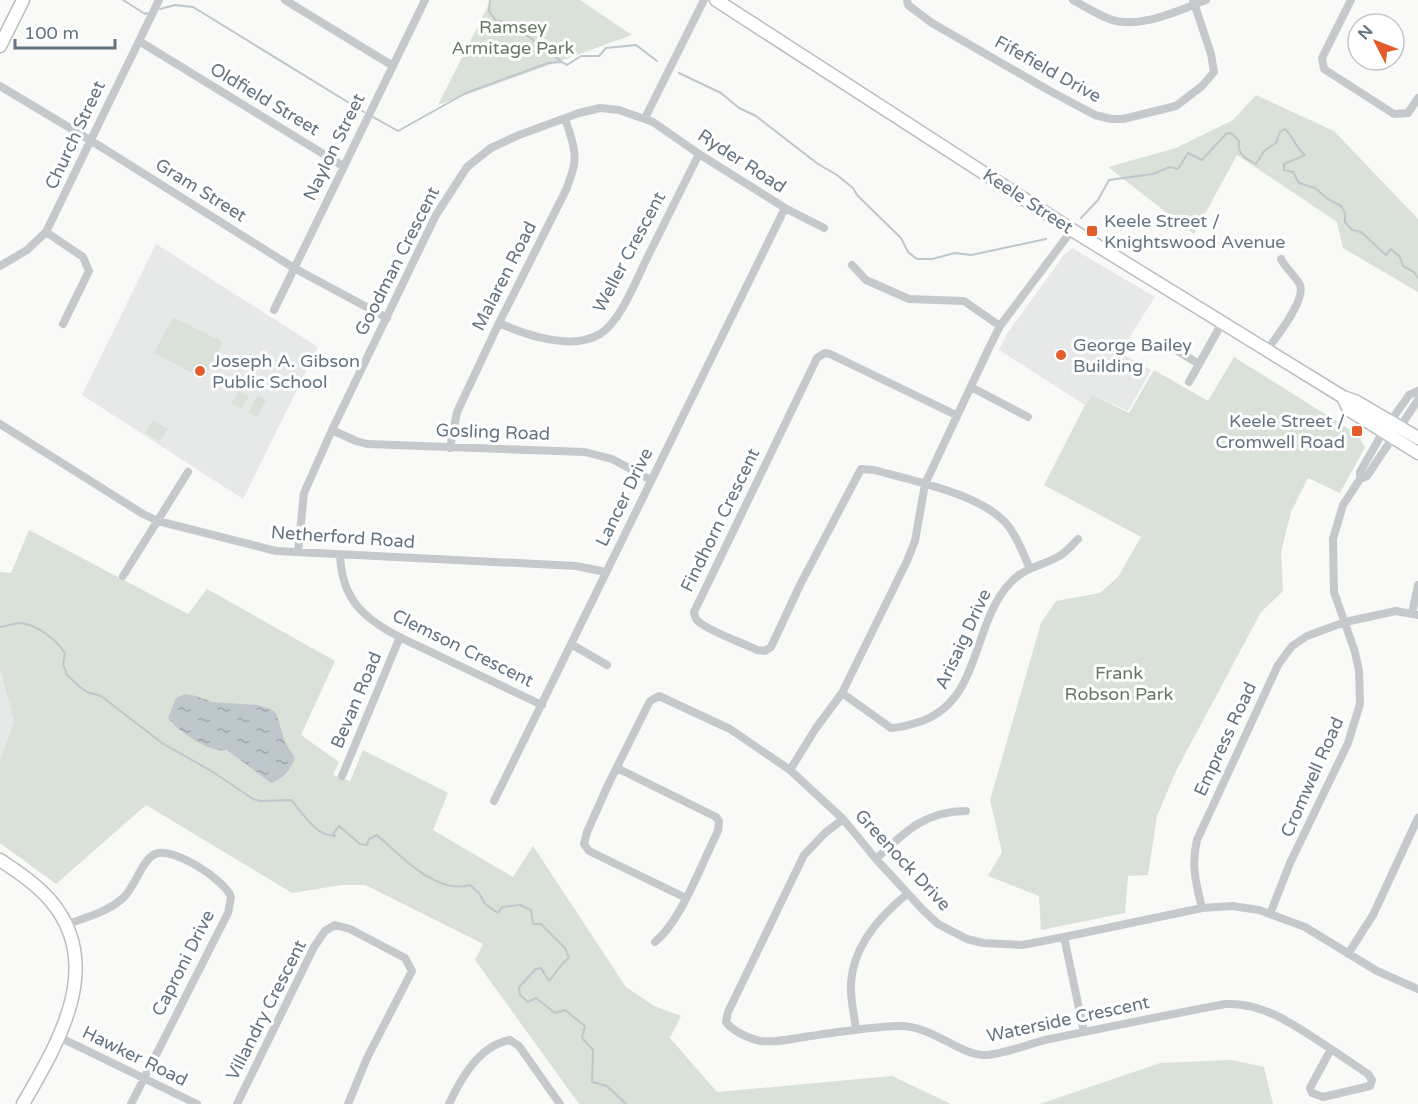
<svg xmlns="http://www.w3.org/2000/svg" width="1418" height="1104" viewBox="0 0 1418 1104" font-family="'Varela Round',sans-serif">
<defs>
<pattern id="water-ripples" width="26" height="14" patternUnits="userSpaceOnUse" patternTransform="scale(1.5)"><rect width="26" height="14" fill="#bdc7cc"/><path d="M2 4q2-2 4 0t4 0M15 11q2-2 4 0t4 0" fill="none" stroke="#9da6ab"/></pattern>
</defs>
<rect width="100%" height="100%" fill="#f9f9f7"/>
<path fill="#e7e8e8" d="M156,244L318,347L243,499L82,395Z
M1072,248L1155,297L1120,352L1151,370L1128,411L1093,395L1085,405L999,350L1008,332L1064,255Z
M0,669L14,721L0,761Z"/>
<path fill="#dae1d8" d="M491,0H580L632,35L438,105Z
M1256,95L1334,131L1418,219V292L1343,248L1337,222L1237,155L1194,234L1108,167L1176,148L1233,120Z
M173,317L223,342L204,379L154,353Z
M1234,357L1360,436L1361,441L1365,447L1340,493L1308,478L1291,512L1281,552L1283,591L1261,612L1176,771L1157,816L1148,875L1128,876L1125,913L1041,930L1039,896L988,876L1002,852L990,800L1041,623L1056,601L1100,593L1118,577L1141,537L1044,485L1085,405L1093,395L1129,413L1154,370L1208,401Z
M239,391L249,397L241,409L231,403Z
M258,395L266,400L257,417L248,412Z
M153,420L168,429L159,441L145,432Z
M29,530L188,614L207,589L335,661L301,735L339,762L333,775L350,781L363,750L448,793L433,830L513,877L533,846L626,987L654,1006L681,1016L670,1038L717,1092L892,1076L951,1104H579L475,960L483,944L365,885H342L292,893L146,805L56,884L0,843V761L14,721L0,669V572L11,573Z
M1232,1060L1264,1067L1273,1104H1040L1160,1063Z"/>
<path fill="url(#water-ripples)" d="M185,694L196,696L212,702L257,705L271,709L276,713L285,742L295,758C290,771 284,778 271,783L227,750C210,754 178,731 168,718L176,698Z"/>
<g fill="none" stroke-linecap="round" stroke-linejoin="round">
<path stroke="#bdc7cc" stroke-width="2" d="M123,0L145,14L147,13
M490,0L489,11L496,21L507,22L514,26
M160,9L175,5L193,7L364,112
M520,30L562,62
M679,73L721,93L739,108L756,116L818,164L837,175L853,188L857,195L901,238L908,252L917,259H932L955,253L971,255L1046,239
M373,117L398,131L466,93L548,63L562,62L567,65L581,56H599L606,48L636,45L657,61
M1081,218L1098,200L1109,180L1153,174L1170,167L1178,169L1188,153L1202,160L1226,134L1231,133L1239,141C1237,155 1245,158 1256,164L1264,151L1276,143L1280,132L1285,129C1294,138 1296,148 1305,155L1284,164V170L1293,172L1299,183L1315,188L1328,199L1341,206L1345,213V222L1352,230L1361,232L1386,255L1391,249L1400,257L1403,266L1414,272L1418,278
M0,627C7,626 14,623 20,623C37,624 56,640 65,653L63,664L67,675L80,687L87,692L101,696L162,743L213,772L253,799L260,801L291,800C304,814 314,835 335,836L333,834L339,826L360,844L367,845L369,839L377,835C399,855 437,895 470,885L479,893L485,904L498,913L502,907L520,905L531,910L533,924H541L565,948L569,958C560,964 556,973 549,981L541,968L536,969L519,987L520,995L528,1002L536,998L555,1013L565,1010L585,1026L582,1038L593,1050L592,1082L607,1086L626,1104"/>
<g stroke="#b9bec3" stroke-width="15">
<path id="secondary" d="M716,0L1072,230L1343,397L1355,401L1418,438
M1343,397L1349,410L1418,453
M0,860C18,872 36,884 50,900C106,965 58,1043 23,1104"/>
</g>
<g stroke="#b8bcc0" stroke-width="15">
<path id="primary" d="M0,46L23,0"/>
</g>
<path stroke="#c5c9cc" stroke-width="8" d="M285,0L393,66
M907,0L908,5L932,23L1050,91L1095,115L1111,119H1123L1176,106L1202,86L1214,72L1211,54L1193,0
M1073,0C1084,6 1095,13 1107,18C1136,31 1178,11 1206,0
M1351,0L1322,58L1324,69L1394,114L1408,113L1418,98
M139,41L343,166
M0,86L90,140L294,268L387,318
M645,118L704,0
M46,232L83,257L89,271L63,324
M852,265L866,280L909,299L964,301L1000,326
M0,266L27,250L46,232L159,0
M274,310L425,0
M499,323C526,335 572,351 600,334C621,321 637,278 648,256C665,222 682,188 699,154
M1165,343L1199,364
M1266,351C1276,338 1306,300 1300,285C1296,276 1286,269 1281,259
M1189,382L1222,323
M971,387L1028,417
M956,415L830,354L825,353L817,358L694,612C695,616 695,619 698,621C708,631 743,643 757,650L765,651L771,647L800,585L861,469L874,470C911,480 986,495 1009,527C1018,539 1024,555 1030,569
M0,424L143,514L158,521L276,551L576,566L606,572
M332,430L356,441L367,444L585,452L612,459L651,480
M450,448L457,412L499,323L567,188C569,180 573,172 574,165C577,150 569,132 565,118
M1360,479V472L1383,432L1409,395L1418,391
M298,552L304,493L332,430L436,215L467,167L491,148L519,135L579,113L600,108L619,110L653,122L699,154L785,208L824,228
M340,556C341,574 346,593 358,607C378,630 411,642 437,655C472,672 507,688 542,705
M123,576L188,472
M1412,613L1418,585
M571,644L607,665
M842,693L891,728C902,728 912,724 922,721C983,698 971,622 1012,581C1025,567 1046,565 1061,555C1067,551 1073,544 1078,539
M617,768L716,817L719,821L718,831C702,863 681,921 655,942
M790,770L816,728L842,693L907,561L915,541L925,484L989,348L1000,326L1072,230
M342,776L400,637
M494,801L785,208
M843,819L825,833L804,855L728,1012L726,1022C732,1031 750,1039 761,1041C777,1043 795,1038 811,1036C840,1032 868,1027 897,1026C935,1025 957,1056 988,1055C1008,1053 1030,1043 1050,1039C1108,1027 1167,1015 1225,1004C1266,1002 1298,1028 1331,1049
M876,859C904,833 924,811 966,811
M686,898L589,851L584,844L587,832L608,785L650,701L659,696L730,729L790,770L843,819L876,859L923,910L938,924L967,939L983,943L1022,945L1064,937L1202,908L1232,906L1259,910L1305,927L1377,971L1418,989
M1202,908C1196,884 1191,865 1197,840L1278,665L1292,646L1307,636L1345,622L1396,611L1418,615
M1270,914L1290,863L1348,743L1360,704L1359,671L1355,652L1334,592L1333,539L1343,505L1360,479L1367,476L1418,400
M65,925C84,918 108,912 123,898C135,887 142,860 155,854C173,846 225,880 231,897L228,913L131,1104
M1064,937L1084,1032
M1348,954L1373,915L1418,818
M856,1029C854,1014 850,998 851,983C853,946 880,916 907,894
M59,1037L197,1104
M1331,1049L1368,1074L1372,1080L1370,1086L1323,1097L1312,1093L1310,1088Z
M237,1104L314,947L325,931L335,925L350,929L405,958L412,971L367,1058L348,1104
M449,1104C461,1078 479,1046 510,1040L519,1046L560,1104"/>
<use href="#secondary" stroke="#fff" stroke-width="12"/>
<use href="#primary" stroke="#fff" stroke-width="12"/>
</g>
<g fill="#e45c2c" stroke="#fff" stroke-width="2">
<rect x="1086" y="225" width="12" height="12" rx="3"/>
<circle cx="1061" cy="355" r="6"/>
<circle cx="200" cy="371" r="6"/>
<rect x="1351" y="425" width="12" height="12" rx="3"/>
</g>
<g text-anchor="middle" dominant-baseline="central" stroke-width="6" stroke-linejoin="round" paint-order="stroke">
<g font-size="18" fill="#667a63" stroke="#fff">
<text x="513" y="27">Ramsey<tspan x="513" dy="21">Armitage Park</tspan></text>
<text x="1119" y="673">Frank<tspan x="1119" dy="21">Robson Park</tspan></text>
</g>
<g font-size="18" fill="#647482" stroke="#fff">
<text transform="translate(1048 69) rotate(29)">Fifefield Drive</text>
<text transform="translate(265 99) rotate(31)">Oldfield Street</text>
<text transform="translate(75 135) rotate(-65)">Church Street</text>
<text transform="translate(334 147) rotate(-64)">Naylon Street</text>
<text transform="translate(742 161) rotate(33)">Ryder Road</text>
<text transform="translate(201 190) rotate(32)">Gram Street</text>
<text transform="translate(1028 201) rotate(33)">Keele Street</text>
<text transform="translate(629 252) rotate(-62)">Weller Crescent</text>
<text transform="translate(397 261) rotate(-63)">Goodman Crescent</text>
<text transform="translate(504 276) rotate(-63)">Malaren Road</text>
<text transform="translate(493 432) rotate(2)">Gosling Road</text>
<text transform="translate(624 497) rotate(-64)">Lancer Drive</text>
<text transform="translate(720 520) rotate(-64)">Findhorn Crescent</text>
<text transform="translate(343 537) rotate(4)">Netherford Road</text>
<text transform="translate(963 639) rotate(-65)">Arisaig Drive</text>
<text transform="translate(463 648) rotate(26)">Clemson Crescent</text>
<text transform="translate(356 700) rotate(-67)">Bevan Road</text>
<text transform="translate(1225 739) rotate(-65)">Empress Road</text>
<text transform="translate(1312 777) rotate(-66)">Cromwell Road</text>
<text transform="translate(903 860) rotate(47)">Greenock Drive</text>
<text transform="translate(183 963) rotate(-63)">Caproni Drive</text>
<text transform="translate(266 1010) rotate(-63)">Villandry Crescent</text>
<text transform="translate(1068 1019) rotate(-12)">Waterside Crescent</text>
<text transform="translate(135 1056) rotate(26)">Hawker Road</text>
</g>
<g font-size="18" fill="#647482" stroke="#fff" text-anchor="start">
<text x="1104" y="221">Keele Street /<tspan x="1104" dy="21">Knightswood Avenue</tspan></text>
<text x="1073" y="345">George Bailey<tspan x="1073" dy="21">Building</tspan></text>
<text x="212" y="361">Joseph A. Gibson<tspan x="212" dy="21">Public School</tspan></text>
<text x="1345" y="421" text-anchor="end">Keele Street /<tspan x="1345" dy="21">Cromwell Road</tspan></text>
</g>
</g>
<g transform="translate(1376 42) rotate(312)"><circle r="28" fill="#ffffff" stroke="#c1c7cd" stroke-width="1.5"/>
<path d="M0-4.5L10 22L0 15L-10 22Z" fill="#e45c2c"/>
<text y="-9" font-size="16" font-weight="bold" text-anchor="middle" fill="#647482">N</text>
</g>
<path d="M15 39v9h100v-9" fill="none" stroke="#647482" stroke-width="3"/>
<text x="24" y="39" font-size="18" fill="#647482" stroke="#ffffff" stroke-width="4.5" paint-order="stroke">100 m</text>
</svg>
